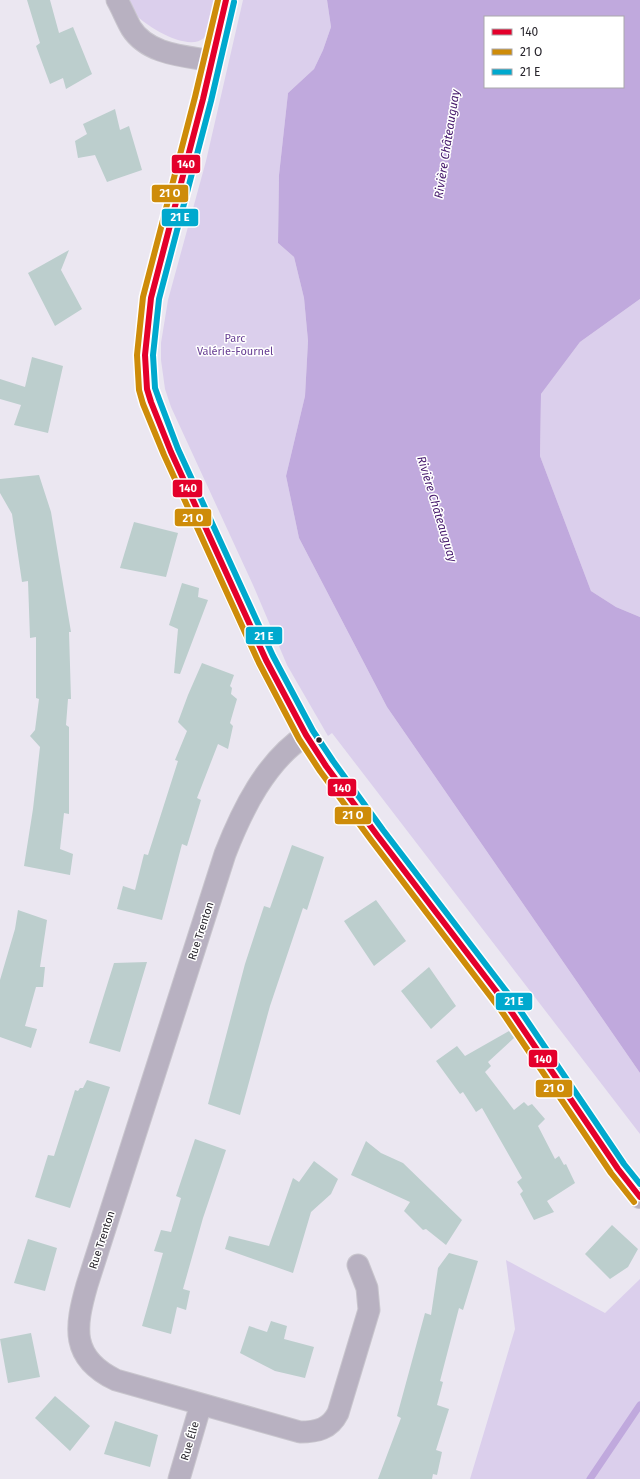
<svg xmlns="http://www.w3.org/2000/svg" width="640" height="1479" viewBox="0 0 640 1479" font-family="'Fira Sans',sans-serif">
<rect width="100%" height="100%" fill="#ebe7f1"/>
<path fill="#dbcfec" d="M128,0H215C213,11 213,30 204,38C188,52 147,27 135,14C132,10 130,4 128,0Z
M243,0H327L331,27L323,50L314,69L288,93L279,175L278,243L294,257L304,298L308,341L305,396L286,476L299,538L387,707L640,1073V1134L332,733L328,736L287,665L253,585L171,407L165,389L161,360V343L168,300L206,161Z
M640,299V617L616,607L591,591L540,456L541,394L580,342Z
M506,1260L605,1313L640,1279V1479H470L515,1329Z"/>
<path fill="#c0a9dd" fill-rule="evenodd" d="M327,0H640V299L580,342L541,394L540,456L591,591L616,607L640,617V1073L387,707L299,538L286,476L305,396L308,341L304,298L294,257L278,243L279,175L288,93L314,69L323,50L331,27ZM485,17H623V87H485Z"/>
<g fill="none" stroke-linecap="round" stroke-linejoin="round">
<path stroke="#c0a9dd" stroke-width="7" d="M590,1479L640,1405"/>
</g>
<path fill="#bccecd" d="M27,0H50L59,33L73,27L92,74L66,89L63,78L50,84L36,46L40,43Z
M115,109L120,130L129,126L142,170L107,182L95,155L78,158L75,141L87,134L83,124Z
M69,250L61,270L82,309L55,326L28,273Z
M32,357L63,366L48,433L14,425L21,405L0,399V379L25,387Z
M39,475L51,512L71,632H69L71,699H68L66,725L69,727V814L64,813L60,849L73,854L70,875L24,866L33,809L40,747L30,736L35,730L39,699L36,698V637L30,638L28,581L22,582L12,514L0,493V479Z
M134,522L178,533L166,577L120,568Z
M182,583L199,588L198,597L208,600L180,674L174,673L178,629L169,625Z
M202,663L234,675L230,686L232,688L231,694L237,699L230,723L233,726L228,749L218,744L197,798L201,800L187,846L182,844L162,920L117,909L123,886L135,890L144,854L148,855L178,761L175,760L187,731L178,722L188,695Z
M292,845L324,857L307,910L303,908L270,1006L240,1115L208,1104L245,964L264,906L270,908Z
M376,900L406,941L374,966L344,921Z
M18,910L47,920L40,967H45L43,987H36L25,1026L37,1029L31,1048L0,1037V980L15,929Z
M147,962L120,1052L89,1043L114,963Z
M429,967L456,1006L431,1029L401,991Z
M509,1031L514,1038L488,1062L491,1066L485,1072L514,1110L524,1102L528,1106L532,1104L545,1119L538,1126L555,1159L559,1156L564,1165L566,1164L575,1183L547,1201L554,1212L534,1220L520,1194L523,1191L517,1182L522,1178L482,1108L476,1112L463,1092L460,1094L436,1061L457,1046L465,1056Z
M87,1080L110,1087L70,1208L35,1197L48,1155L54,1156L75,1090L78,1091L80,1088H83Z
M195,1139L226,1150L203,1218L183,1289L190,1291L186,1310L177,1307L171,1334L142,1326L163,1253L154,1251L161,1230L171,1232L181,1198L176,1196Z
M366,1141L381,1153L403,1163L462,1220L446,1245L426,1229L423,1230L404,1211L410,1202L351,1175Z
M314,1161L338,1179L331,1194L311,1212L293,1273L225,1249L229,1236L269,1246L293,1178L299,1182Z
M612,1225L638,1249L628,1267L610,1279L585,1254Z
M28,1239L57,1248L45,1291L14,1283Z
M449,1253L478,1261L463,1310L459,1308L440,1381L443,1382L437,1405L449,1409L436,1450L442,1452L437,1475L433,1474L432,1479H378L401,1418L397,1416L425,1313L431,1315L438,1268Z
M271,1321L287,1326L284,1339L314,1347L305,1378L275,1371L240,1353L249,1326L267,1332Z
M31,1333L40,1377L8,1383L0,1339Z
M55,1396L90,1426L70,1451L35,1418Z
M115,1421L158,1435L150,1467L104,1454Z"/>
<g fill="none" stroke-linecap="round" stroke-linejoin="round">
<g stroke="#c8c5cd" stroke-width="23">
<path id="minor" d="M117,0C122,9 126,19 131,28C148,55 185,56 213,61
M306,735C266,761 242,810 225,854L87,1285C75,1327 70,1358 116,1380L300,1432C317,1432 330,1429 338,1413L369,1310L367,1288L358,1265
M179,1479L201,1404"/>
</g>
<g stroke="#c8c5cd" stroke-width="24">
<path id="tertiary" d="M226,0L203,99L151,298L145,355L147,389L151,402L171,452L266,660L306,735L326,766L377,835L506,1004L618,1169L640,1197"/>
</g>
<use href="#minor" stroke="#b8b1c1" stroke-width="21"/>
<use href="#tertiary" stroke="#b8b1c1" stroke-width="22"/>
<g stroke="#fff" stroke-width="9">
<path id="bus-1" d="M226,0L203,99L151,298L145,355L147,389L151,402L171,452L266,660L306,735L326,766L377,835L506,1004L618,1169L640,1197"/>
</g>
<g stroke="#fff" stroke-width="9">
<path id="bus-2" d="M218,0L195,97L143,297L137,355L139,390L143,404L164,455L259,663L299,739L320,771L371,840L500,1009L611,1173L634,1202"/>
</g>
<g stroke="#fff" stroke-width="9">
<path id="bus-3" d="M234,2L211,101L159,299L153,355L155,388L159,399L178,449L273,656L313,731L333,761L383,830L513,1000L624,1164L640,1184"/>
</g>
<use href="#bus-1" stroke="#e4002b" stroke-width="6"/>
<use href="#bus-2" stroke="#ce8c09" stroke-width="6"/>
<use href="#bus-3" stroke="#00a9ce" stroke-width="6"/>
</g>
<circle fill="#28252c" stroke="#fff" stroke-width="1.5" cx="319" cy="740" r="3.5"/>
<g text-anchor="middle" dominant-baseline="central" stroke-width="3" stroke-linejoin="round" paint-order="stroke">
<g font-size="11" fill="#673e93" stroke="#fff">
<text x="235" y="338">Parc<tspan x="235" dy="13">Valérie-Fournel</tspan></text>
</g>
<g font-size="11" fill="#28252c" stroke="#fff">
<text transform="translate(201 931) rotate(-72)">Rue Trenton</text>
<text transform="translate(102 1240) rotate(-72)">Rue Trenton</text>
<text transform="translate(190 1441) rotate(-74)">Rue Élie</text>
</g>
<g font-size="12" font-style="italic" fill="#45186b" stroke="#fff">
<text transform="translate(447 144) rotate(-81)">Rivière Châteauguay</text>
<text transform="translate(437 509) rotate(73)">Rivière Châteauguay</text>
</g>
</g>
<g stroke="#fff" stroke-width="1.5">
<rect x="171" y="154" width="30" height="20" rx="4" fill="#e4002b"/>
<rect x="151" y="184" width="38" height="19" rx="4" fill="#ce8c09"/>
<rect x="161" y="208" width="38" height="19" rx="4" fill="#00a9ce"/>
<rect x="172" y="479" width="31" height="19" rx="4" fill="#e4002b"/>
<rect x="174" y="508" width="38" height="19" rx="4" fill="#ce8c09"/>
<rect x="245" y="626" width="38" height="19" rx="4" fill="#00a9ce"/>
<rect x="327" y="778" width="30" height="19" rx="4" fill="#e4002b"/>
<rect x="334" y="806" width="38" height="19" rx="4" fill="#ce8c09"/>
<rect x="495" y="992" width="38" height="19" rx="4" fill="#00a9ce"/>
<rect x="528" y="1049" width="30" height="19" rx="4" fill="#e4002b"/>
<rect x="535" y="1079" width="38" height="19" rx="4" fill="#ce8c09"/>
</g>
<g font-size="11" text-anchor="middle" font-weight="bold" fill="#fff">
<text x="186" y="168">140</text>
<text x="170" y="197">21 O</text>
<text x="180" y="221">21 E</text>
<text x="188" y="492">140</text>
<text x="193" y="522">21 O</text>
<text x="264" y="640">21 E</text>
<text x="342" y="792">140</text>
<text x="353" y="819">21 O</text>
<text x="514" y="1005">21 E</text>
<text x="543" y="1063">140</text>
<text x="554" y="1092">21 O</text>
</g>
<rect x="484" y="16" width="140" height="72" fill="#ffffff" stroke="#a9a8ab"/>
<rect x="492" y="29" width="20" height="6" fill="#e4002b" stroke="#a9a8ab"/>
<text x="520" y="36" font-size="12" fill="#28252c">140</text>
<rect x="492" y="49" width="20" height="6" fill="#ce8c09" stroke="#a9a8ab"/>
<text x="520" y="56" font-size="12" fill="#28252c">21 O</text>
<rect x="492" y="69" width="20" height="6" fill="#00a9ce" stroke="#a9a8ab"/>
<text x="520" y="76" font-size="12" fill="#28252c">21 E</text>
</svg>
